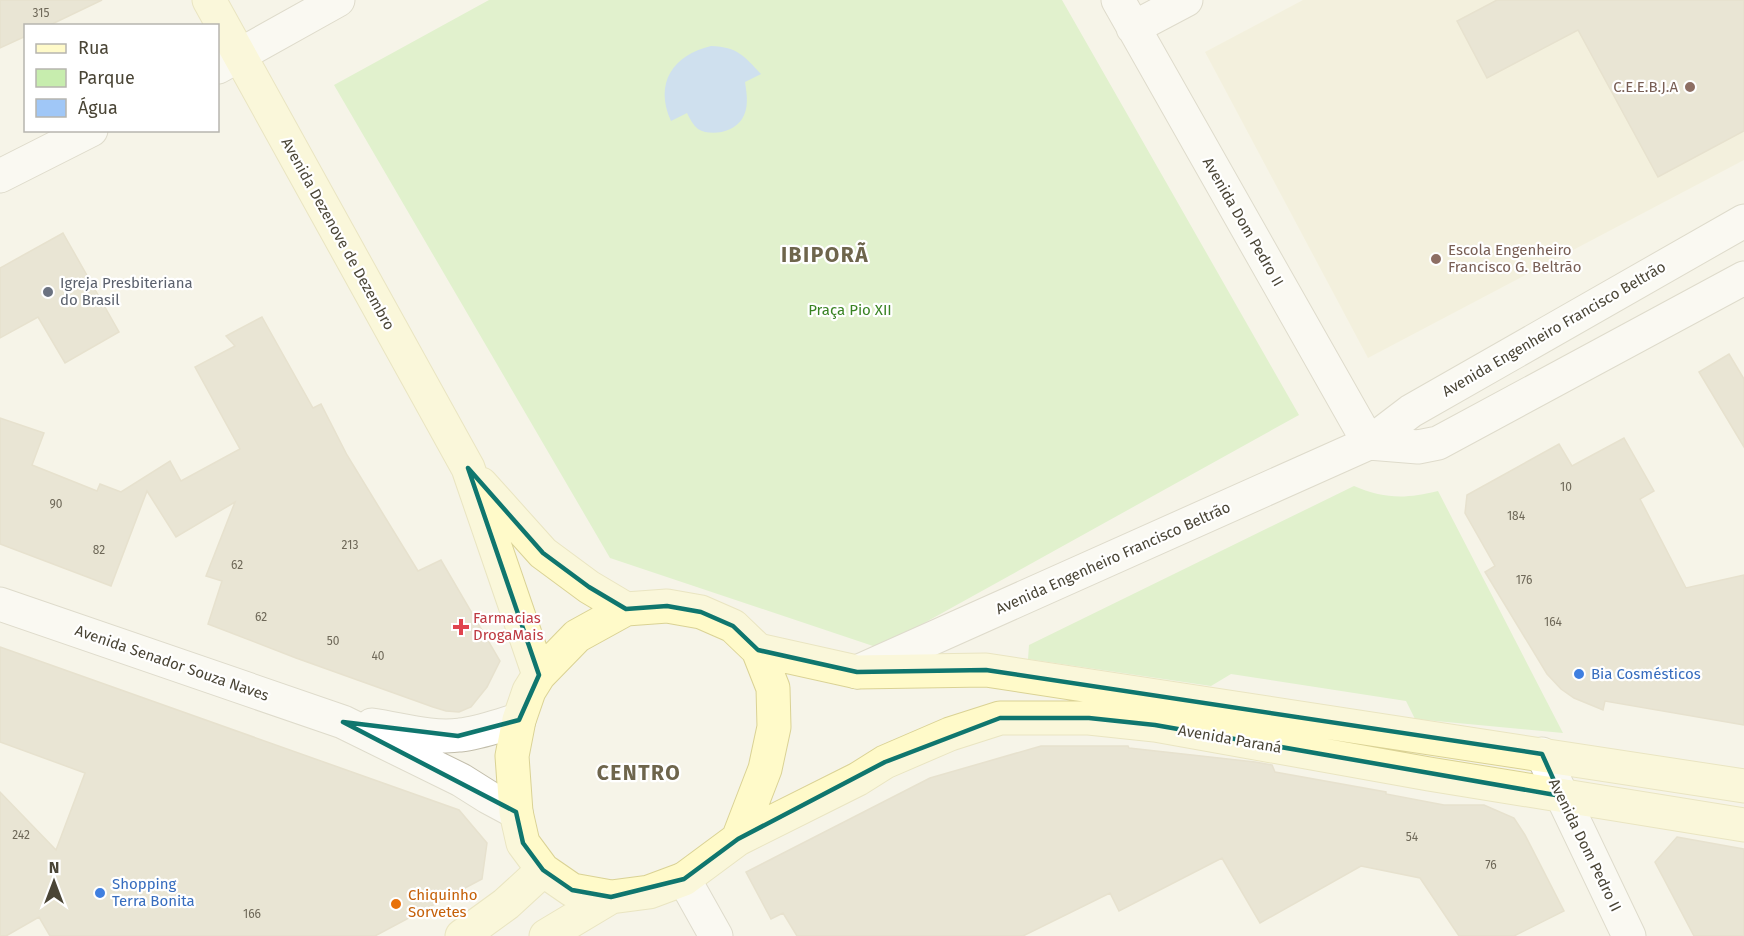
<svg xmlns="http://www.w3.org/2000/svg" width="1744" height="936" viewBox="0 0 1744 936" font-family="'Fira Sans',sans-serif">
<rect width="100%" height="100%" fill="#f6f4e8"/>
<path fill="#f0ecd1" d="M1303,0H1744V160L1368,358L1205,52Z"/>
<path fill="#c7edae" d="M489,0H1062L1299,415L879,648L610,558L334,85Z
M1354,486C1384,499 1406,499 1438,491L1563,733L1415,719L1406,701L1231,674L1211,686L1028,659L1029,645Z"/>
<path fill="#a0c7f7" d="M711,46C738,47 744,56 761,74L745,82C747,95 749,108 742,119C734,132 711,137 698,129C693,125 690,119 687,113L671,121C654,83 673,55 711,46Z"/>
<path fill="#d9d2bd" stroke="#d4cbaf" stroke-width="1.5" d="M0,0H102L48,26H26V36L0,48Z
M1497,0H1744V131L1658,177L1578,30L1487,78L1457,21Z
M63,233L119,332L65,363L38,317L0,338V268Z
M262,317L313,408L321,404L347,455L418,571L441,560L500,661L487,687L471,707L459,712L446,711L433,707L296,658L208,624L222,581L206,576L235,502L176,537L147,491L111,586L0,544V418L44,433L32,465L97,491L100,484L121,492L170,461L181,481L240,449L195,367L235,346L226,336Z
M1729,354L1744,379V447L1699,372Z
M1624,438L1654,491L1640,499L1686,588L1744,575V725L1605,701L1603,710L1574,698L1561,689L1547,674L1485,572L1495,566L1465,513L1467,495L1559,444L1572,466Z
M0,647L459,810L487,843L482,879L375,936H50L39,917L6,936H0V792L56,850L85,773L0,742Z
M1041,746H1128L1129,748L1255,762L1272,765L1275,772L1386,792V794L1444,805H1484L1514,818L1525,835L1564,911L1514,936H1459L1420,878L1361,866L1260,923L1222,858L1119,911L1110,893L1023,936H797L783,913L771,919L746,872L930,778Z
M1677,837L1744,849V936H1694L1655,862Z"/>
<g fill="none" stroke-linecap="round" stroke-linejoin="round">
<g stroke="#c2bdaa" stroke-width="35">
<path id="minor" d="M1118,0L1369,443
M1133,28L1186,0
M218,67L338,0
M0,176L91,130
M1542,754L1629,936
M684,879L716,936"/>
</g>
<g stroke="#c2bdaa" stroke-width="35">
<path id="tertiary" d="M1369,443L1418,447L1438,443L1744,278
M0,604L343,722L461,780L488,797L516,812
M857,672L1369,443L1411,411L1744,221
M372,725C401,729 431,739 460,735C480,733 500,725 519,720"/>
</g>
<g stroke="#dad294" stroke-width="35">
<path id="secondary" d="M209,0L468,468L539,675
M481,484L543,553L589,587L626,609
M758,650L857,672L986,670L1744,786
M738,839L765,769L774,727L773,688L758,650L733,626L701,612L667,606L626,609L577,636L539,675L529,691L519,720L512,756L516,812L523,843L543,870L572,890L611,897L649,892L684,879L738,839L858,779L885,762L950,734L1000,718H1089L1155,725L1429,774L1744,825
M462,936L506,904L543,870
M546,936L611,897"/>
</g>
<use href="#minor" stroke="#fff" stroke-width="33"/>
<use href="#tertiary" stroke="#fff" stroke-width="33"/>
<use href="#secondary" stroke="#fffac9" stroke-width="33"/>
</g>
<path d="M0 0H1744V936H0ZM468,468L543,553L589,587L626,609L667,606L701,612L733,626L758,650L857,672L986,670L1542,754L1561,796L1155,725L1089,718H1000L885,762L738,839L684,879L611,897L572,890L543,870L523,843L516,812L343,722L458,736L519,720L539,675Z" fill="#f6f4e8" fill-opacity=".55" fill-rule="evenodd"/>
<path fill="none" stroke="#0f766e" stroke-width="4.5" stroke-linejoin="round" d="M468,468L543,553L589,587L626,609L667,606L701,612L733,626L758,650L857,672L986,670L1542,754L1561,796L1155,725L1089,718H1000L885,762L738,839L684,879L611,897L572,890L543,870L523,843L516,812L343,722L458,736L519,720L539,675Z"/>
<g fill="#8d6e63" stroke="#fff" stroke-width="2">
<circle cx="1690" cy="87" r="6"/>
<circle cx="1436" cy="259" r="6"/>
</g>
<circle fill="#6b7280" stroke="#fff" stroke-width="2" cx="48" cy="292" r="6"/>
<path fill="#e0444e" stroke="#fff" stroke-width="2" d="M458 618h6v6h6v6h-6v6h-6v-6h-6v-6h6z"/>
<g fill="#3f7fe0" stroke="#fff" stroke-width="2">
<circle cx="1579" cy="674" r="6"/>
<circle cx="100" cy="893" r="6"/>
</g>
<circle fill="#e8710a" stroke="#fff" stroke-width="2" cx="396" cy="904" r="6"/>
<g text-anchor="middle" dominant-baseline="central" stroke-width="4.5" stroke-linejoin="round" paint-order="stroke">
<g font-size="12" fill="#6e6858">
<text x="41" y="13">315</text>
<text x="1566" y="487">10</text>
<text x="56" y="504">90</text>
<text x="1516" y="516">184</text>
<text x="350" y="545">213</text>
<text x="99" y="550">82</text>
<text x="237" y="565">62</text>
<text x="1524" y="580">176</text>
<text x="261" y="617">62</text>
<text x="1553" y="622">164</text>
<text x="333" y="641">50</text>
<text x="378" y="656">40</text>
<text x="21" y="835">242</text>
<text x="1412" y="837">54</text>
<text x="1491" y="865">76</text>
<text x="252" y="914">166</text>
</g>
<g font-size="15" fill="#785e54" stroke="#fff" text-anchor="end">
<text x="1678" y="87">C.E.E.B.J.A</text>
<text x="1448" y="250" text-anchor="start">Escola Engenheiro<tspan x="1448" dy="17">Francisco G. Beltrão</tspan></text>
</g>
<g font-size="15" fill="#4a4536" stroke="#fff">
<text transform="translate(1243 222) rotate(60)">Avenida Dom Pedro II</text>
<text transform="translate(338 234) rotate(61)">Avenida Dezenove de Dezembro</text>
<text transform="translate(1554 329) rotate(-30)">Avenida Engenheiro Francisco Beltrão</text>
<text transform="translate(1113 558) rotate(-24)">Avenida Engenheiro Francisco Beltrão</text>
<text transform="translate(172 663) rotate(19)">Avenida Senador Souza Naves</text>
<text transform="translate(1230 739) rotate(10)">Avenida Paraná</text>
<text transform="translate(1585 845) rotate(64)">Avenida Dom Pedro II</text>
</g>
<g font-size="15" fill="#5b616d" stroke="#fff" text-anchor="start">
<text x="60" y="283">Igreja Presbiteriana<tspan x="60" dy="17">do Brasil</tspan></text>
</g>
<g font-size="15" fill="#398323" stroke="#fff">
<text x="850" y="310">Praça Pio XII</text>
</g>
<g font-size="15" fill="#be3a42" stroke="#fff" text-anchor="start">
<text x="473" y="618">Farmacias<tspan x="473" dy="17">DrogaMais</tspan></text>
</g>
<g font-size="15" fill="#366cbe" stroke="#fff" text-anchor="start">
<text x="1591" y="674">Bia Cosmésticos</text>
<text x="112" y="884">Shopping<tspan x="112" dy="17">Terra Bonita</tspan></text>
</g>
<g font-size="15" fill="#c56008" stroke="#fff" text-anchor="start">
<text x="408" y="895">Chiquinho<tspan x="408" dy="17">Sorvetes</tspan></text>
</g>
<g font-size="21" font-weight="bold" letter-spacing="1.5" fill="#6e654c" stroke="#fff">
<text x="825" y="255">IBIPORÃ</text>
<text x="639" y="773">CENTRO</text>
</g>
</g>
<rect x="24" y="24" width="195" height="108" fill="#ffffff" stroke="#b7b5af" stroke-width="1.5"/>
<rect x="36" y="44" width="30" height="9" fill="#fffac9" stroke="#b7b5af" stroke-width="1.5"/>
<text x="78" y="54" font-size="18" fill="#4a4536">Rua</text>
<rect x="36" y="69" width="30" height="18" fill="#c7edae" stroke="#b7b5af" stroke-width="1.5"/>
<text x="78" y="84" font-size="18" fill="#4a4536">Parque</text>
<rect x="36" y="99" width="30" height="18" fill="#a0c7f7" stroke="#b7b5af" stroke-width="1.5"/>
<text x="78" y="114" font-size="18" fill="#4a4536">Água</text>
<g transform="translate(54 882)" stroke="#ffffff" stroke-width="4.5" paint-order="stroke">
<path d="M0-4.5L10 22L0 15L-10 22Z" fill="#4a4536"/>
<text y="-9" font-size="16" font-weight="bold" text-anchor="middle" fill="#4a4536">N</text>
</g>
</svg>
